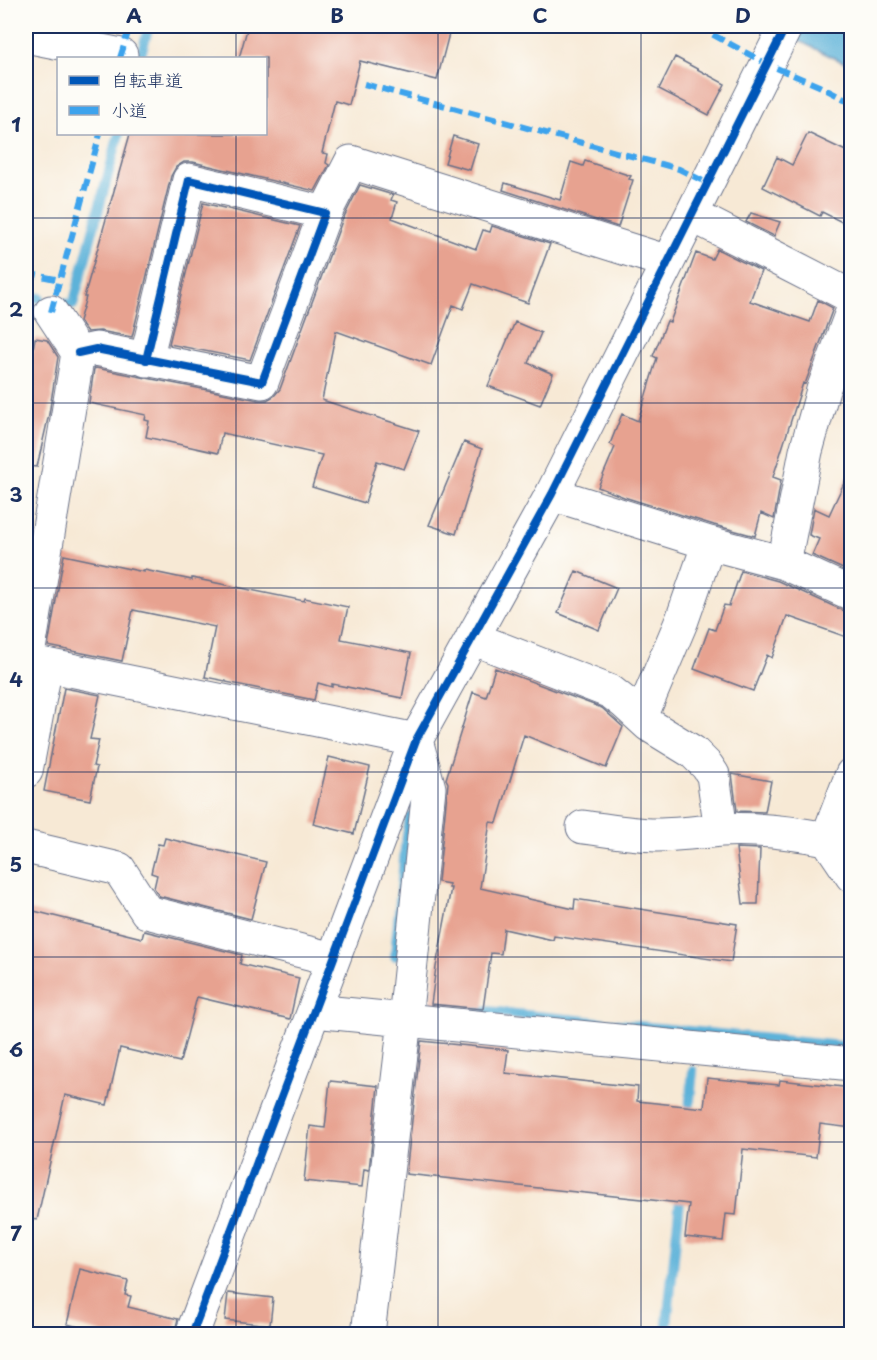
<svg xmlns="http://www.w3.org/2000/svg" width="877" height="1360" viewBox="0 0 877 1360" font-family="'Playpen Sans','Klee One',sans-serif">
<rect width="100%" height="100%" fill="#fdfcf7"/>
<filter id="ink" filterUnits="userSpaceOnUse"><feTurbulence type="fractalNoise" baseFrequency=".0167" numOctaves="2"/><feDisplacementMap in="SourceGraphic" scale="12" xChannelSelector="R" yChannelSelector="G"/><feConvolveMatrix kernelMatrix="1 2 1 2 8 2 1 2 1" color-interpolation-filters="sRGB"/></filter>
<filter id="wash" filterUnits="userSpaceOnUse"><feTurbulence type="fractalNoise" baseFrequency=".008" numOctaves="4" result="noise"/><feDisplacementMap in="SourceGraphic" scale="24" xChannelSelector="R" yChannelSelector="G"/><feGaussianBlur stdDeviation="1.35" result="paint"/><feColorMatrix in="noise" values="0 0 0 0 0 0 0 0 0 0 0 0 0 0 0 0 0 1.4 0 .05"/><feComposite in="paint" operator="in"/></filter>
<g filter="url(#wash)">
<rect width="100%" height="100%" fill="#f7e9d5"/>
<path fill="#5db2d9" stroke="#3c709c" stroke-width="1.5" d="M768,26H851V66Z"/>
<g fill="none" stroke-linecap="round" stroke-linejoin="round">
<path stroke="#5db2d9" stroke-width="10" d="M140,58L149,26
M26,296L40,298
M65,303L73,305L119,134
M395,956L405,849L410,817
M415,1004L852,1047
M688,1119L693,1071
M666,1334L681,1191"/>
</g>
<g id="blocks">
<path fill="#e7a290" d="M248,26H451L437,80L360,61L349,105L335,101L322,153L328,154L326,163L329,165L315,191L193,162H184L176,167L171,176L132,337L100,331L87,332L79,321L86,297H84L130,134H266V58H239Z
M675,57L725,84L709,115L659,89Z
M808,133L852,154V227L822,212L820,216L763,187L777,157L792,165Z
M453,136L478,144L470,170L445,163Z
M585,161L631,176L629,179L633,180L618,227L503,190L505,183L560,200L571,162L583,166Z
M360,185L393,195L391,200L397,202L392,218L476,249L483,230L490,232L492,226L550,244L528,303L473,284L463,309L453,305L431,365L336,331L322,400L419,431L404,469L377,461L365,503L312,487L322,455L222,433L218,453L146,437L149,421L145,420L146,415L89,403L94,369L96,368L258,400H267L274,396L280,389L342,221Z
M203,203L300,226L250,360L169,344Z
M751,213L780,222L774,236L746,222Z
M717,249L761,271L750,301L810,322L818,300L833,308L805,384L803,383L773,477L781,480L774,519L761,513L755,536L714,525L624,497L598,487L615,447L610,444L622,414L638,421L657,358L653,356L667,321L670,322L696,253L712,259Z
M515,322L541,333L528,363L553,374L540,405L488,386Z
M35,338L47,340L58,357L49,414L37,467L26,466V387Z
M852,367V401L841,397Z
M464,442L482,449L456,534L429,525Z
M852,466V573L812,555L819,539L809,535L814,508L829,515Z
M64,555L144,572V570L192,580V578L304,601L305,598L348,607L341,639L411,653L402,698L332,684V687L318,683L314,700L226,682V681L205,677L215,627L133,610L122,661L48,646Z
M576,571L617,588L599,630L558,613Z
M741,571L778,581L844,611L852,612V639L787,616L772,658L767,655L753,691L694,669L709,628L715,630L724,605L729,606Z
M495,668L602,708L623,727L606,768L524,735L497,823L490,822L480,888L574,909L575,899L737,924L731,962L554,936L553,940L504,929L501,954L491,953L483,1009L431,1004L436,967L451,888H449V884L438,882L448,783L446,779L473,692L486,697Z
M64,688L100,695L90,739L99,740L93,766L97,767L90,800L44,791Z
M329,757L370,767L354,834L313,824Z
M732,774L771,781L765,812L737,811Z
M165,838L266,862L251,919L159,896L154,888L157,875L151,873L158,844L163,845Z
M736,848L760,849L758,904H743Z
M26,909L142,938L144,931L242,955L240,964L299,978L290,1019L197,997L180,1062L120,1048L107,1105L65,1095L37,1220L26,1218Z
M421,1041L508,1050L505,1073L638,1087L637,1101L704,1108L707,1078L779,1085L780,1080L852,1088V1128L820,1124L816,1157L743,1149L736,1215L726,1214L723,1241L685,1237L689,1204L406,1174Z
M330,1081L378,1086L369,1170L364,1169L362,1187L304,1181L310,1126L325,1128Z
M80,1269L128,1281L125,1295L131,1296L128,1307L178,1319L174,1335H110L67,1324Z
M228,1293L273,1298L270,1325L225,1320Z"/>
</g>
</g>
<g filter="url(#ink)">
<use href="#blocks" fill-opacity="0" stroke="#687088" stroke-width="1.5"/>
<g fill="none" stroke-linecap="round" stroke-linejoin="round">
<g stroke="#687088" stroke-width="35">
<path id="street" d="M26,36L121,55
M325,213L351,162L668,262
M692,215L852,297
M78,353L96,349L262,382L325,213L189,180L146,360
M552,494L709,543L784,563L852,594
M784,563L806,451L823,390L852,312
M472,638L611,692L625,703L649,725L693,752L707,766L713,775L721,830
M26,661L416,740
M27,661L78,353L51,312
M641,717L682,620L709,543
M26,771L46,665
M852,774L827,839L852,876
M583,827C607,830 632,835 656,835C678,835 699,832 721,830C757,828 791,832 827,839
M26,847L119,869L147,912L333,959
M314,1011L852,1064
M192,1334L416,740L552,494L786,26
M368,1334L405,1020L429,788L416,740"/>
</g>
<use href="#street" stroke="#fff" stroke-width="33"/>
<path stroke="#3da3ed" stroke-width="6" stroke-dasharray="12 6" stroke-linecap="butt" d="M697,26L767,64L819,86L852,103
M120,58L130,26
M364,84L679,169L707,183
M26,273L60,280
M51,312L100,134"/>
<g stroke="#fdfcf7" stroke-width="11">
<path id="cycleway" d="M78,353L96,349L262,382L325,213L189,180L146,360
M192,1334L416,740L552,494L786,26"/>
</g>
<use href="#cycleway" stroke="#0057b8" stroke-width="8"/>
</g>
</g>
<path fill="none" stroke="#1b2f5e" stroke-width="1.5" stroke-opacity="0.55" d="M236,26V58M438,26V1334M641,26V1334M236,134V1334M26,218H852M26,403H852M26,588H852M26,772H852M26,957H852M26,1142H852"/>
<rect width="877" height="1360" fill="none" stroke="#fdfcf7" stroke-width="66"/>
<rect x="57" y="57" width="210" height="78" fill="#fdfcf7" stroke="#a3aaba" stroke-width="1.5"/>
<rect x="69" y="76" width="30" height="9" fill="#0057b8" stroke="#a3aaba" stroke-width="1.5"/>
<text x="111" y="87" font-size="18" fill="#1b2f5e">自転車道</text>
<rect x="69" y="106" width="30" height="9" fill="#3da3ed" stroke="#a3aaba" stroke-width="1.5"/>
<text x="111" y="117" font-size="18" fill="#1b2f5e">小道</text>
<rect x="33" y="33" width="811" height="1294" fill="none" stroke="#1b2f5e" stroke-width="2"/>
<g font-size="20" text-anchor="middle" font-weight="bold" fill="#1b2f5e">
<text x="134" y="23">A</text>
<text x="337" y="23">B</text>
<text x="540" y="23">C</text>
<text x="743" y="23">D</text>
<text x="16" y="132">1</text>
<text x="16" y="317">2</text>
<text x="16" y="502">3</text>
<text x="16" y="687">4</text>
<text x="16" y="872">5</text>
<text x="16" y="1057">6</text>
<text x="16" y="1241">7</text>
</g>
</svg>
